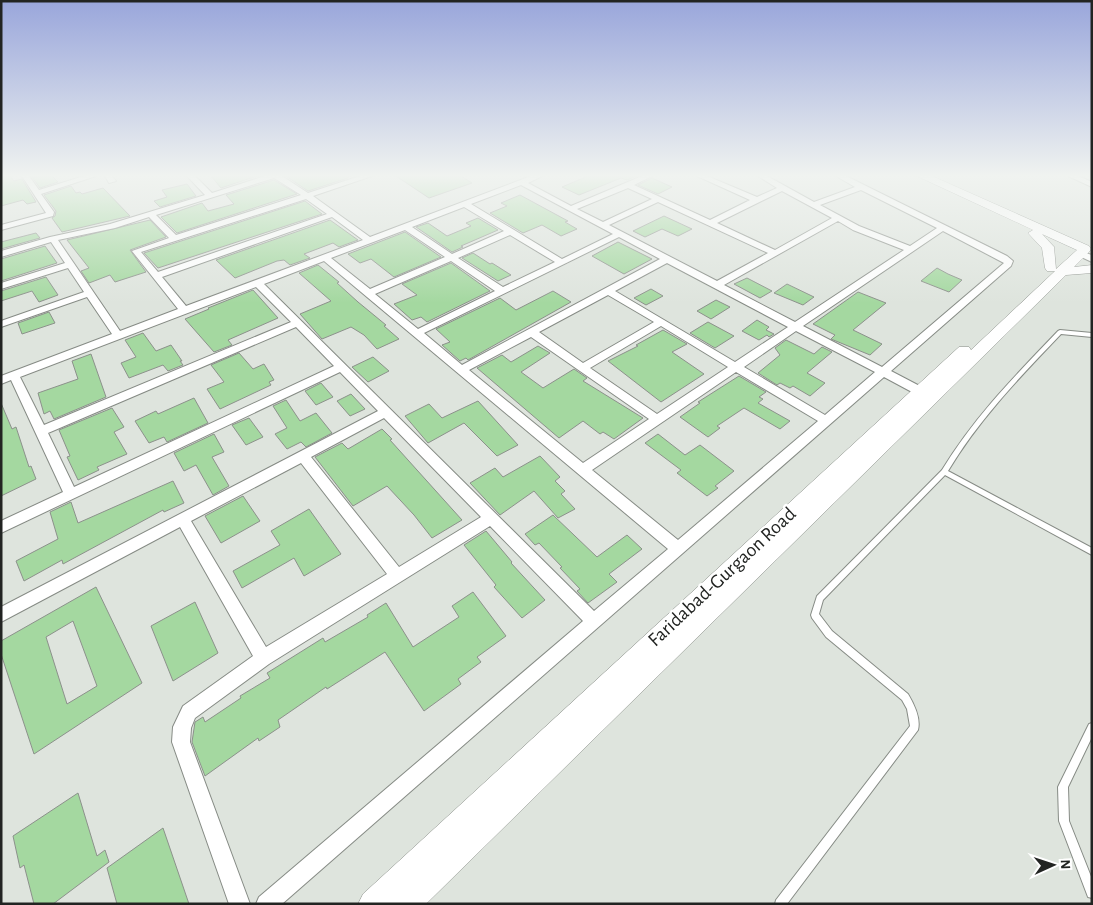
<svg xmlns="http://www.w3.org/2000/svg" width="1093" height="905" viewBox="0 0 1093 905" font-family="'Alegreya Sans',sans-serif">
<rect width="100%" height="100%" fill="#dee4dd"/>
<path fill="#a4d8a0" stroke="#8c918b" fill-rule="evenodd" d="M1,176H10L14,181L22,179L36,202L27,204L23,200L1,206Z
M52,176L58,182L40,188L32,177Z
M211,176H257L221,188Z
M286,176H348V178L308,191Z
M396,176H461L472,183L429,198Z
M588,176H636L627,180L621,178L579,195L562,187Z
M652,178L672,187L658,194L638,185Z
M274,180L297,194L177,233L161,217L202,203L208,211L234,204L226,195Z
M187,184L196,196L160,207L154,201L167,197L162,190Z
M71,186L76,193L80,192L82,194L103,188L130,216L62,232L52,218L55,216L56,211L44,195Z
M520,195L568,221L565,222L577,229L561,236L542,225L523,233L490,213L507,206L501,203Z
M305,201L322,214L158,268L144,253Z
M664,216L692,229L678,236L662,229L645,237L633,231Z
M478,218L498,230L461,246L463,247L452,252L416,227L428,223L447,236L471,226L466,223Z
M150,220L166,237L130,250L146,272L115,282L110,275L89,283L81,271L89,268L67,240Z
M330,220L358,240L339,247L333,243L304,254L310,258L290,265L284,260L277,261L235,278L216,260Z
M405,232L441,257L394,277L371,259L360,263L348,254Z
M36,233L40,238L1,249V242Z
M618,242L652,259L624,274L592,256Z
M45,246L57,263L1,281V259Z
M473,253L490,264L492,263L511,275L498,281L462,258Z
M451,263L490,291L427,322L421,317L412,320L394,304L417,295L402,284Z
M318,265L339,282L337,283L358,302L386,325L384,326L399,339L377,349L364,335L351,327L322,339L300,314L331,301L299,273Z
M937,268L948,274L962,280L949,292L921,281Z
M46,277L58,295L39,302L32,291L1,301V291Z
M747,278L772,291L760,298L734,284Z
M787,284L814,297L803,305L774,293Z
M651,289L663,296L646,305L634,298Z
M253,290L278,318L228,340L232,345L214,352L185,319L209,309L208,308Z
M553,291L571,302L468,360L466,358L460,361L442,345L450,342L436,329L500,298L516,310Z
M858,292L886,303L853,330L882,344L870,355L831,339L835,335L813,324Z
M716,300L730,307L711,319L697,311Z
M49,312L55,323L22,334L18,323Z
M757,320L769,327L766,330L774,334L769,337L767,335L759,340L742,331Z
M708,322L734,336L715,348L690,333Z
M663,330L687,344L672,352L704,374L661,402L608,361L638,346L636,345Z
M143,333L156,351L171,345L182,361H180L183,365L168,371L163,365L129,378L121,363L136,357L125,340Z
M786,340L814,354L822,347L832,352L807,373L825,383L810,396L793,386L790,388L780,383L777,385L758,373L780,355L775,348Z
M538,346L550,353L521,372L543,388L574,369L587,378L583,381L643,418L614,439L603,432L600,434L583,421L559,438L477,368L502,355L511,362Z
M239,353L253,369L264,364L274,380L269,382L271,385L220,409L207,389L224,382L211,365Z
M91,354L106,397L54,419L50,411L44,414L38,393L78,379L72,361Z
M373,357L389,371L368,382L352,367Z
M739,376L766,392L759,397L763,399L758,403L790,421L780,429L744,408L717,426L720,428L708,437L680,417L700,403L698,402Z
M321,383L333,397L316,405L305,391Z
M351,394L365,409L350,416L337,401Z
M194,398L208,423L167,442L164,437L149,443L135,421L156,411L158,414Z
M286,400L300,421L316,413L332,433L306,447L301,442L287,449L275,434L287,428L273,406Z
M478,401L518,445L497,456L464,423L428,443L405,416L429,404L442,418Z
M1,403L12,429L16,427L29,467L31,466L36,479L1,496Z
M112,408L124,427L114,432L127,454L97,467L99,470L78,480L67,457L70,456L59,430Z
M249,418L263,437L246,445L232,425Z
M382,429L392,439L390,440L462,520L432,538L414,515L387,486L353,506L315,457L342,443L348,449Z
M214,434L224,452L212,457L229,486L213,495L196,465L184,471L174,453Z
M658,434L685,455L700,445L734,471L715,486L718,488L707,496L677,473L681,470L645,443Z
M540,456L560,477L555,481L565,491L561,494L575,509L558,518L534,491L500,515L470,483L495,468L503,477Z
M173,481L184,503L164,512L163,510L63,564L62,560L24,581L16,561L58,539L50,512L71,502L78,523Z
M243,496L260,521L221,543L205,516Z
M309,509L341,554L304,576L294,558L242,588L233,571L280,545L271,531Z
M553,515L597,557L627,535L642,549L609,574L617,582L588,603L577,591L580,589L560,568L562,567L539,543L535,545L525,534Z
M486,531L512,562L511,563L545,600L522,618L494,587L496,585L464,545Z
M96,587L142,683L34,754L1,654V641ZM73,621L97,686L67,704L46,637Z
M473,592L506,636L477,657L481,662L458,679L461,684L424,711L385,652L327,689L326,687L278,720L280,727L259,741L258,738L205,776L192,742L195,722L203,717L205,722L241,698L240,696L270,678L267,673L323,638L325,642L368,617L367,615L386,603L413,647L459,617L452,606Z
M195,602L218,653L173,681L151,626Z
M78,793L97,856L105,850L109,862L53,904H34L24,865L20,868L13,836Z
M163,828L189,904H117L107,868Z"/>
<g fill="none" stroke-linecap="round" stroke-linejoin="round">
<g stroke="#868b85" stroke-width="2">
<path id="service" d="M1060,330L1092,333V337L1061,334C1020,377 979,419 948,471L1092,548V555L945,475L823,600L819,614L832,631L908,694C914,704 921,718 918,730L787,904H775L776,900L910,726L907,709L902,700L826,637L812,618L811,615L817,596L942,470C975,416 1015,376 1058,331Z
M1092,723V737L1068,787L1069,821L1092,879V898L1088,897L1059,821L1058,787L1089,724Z"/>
</g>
<g stroke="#868b85" stroke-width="2">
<path id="minor" d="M22,176H29L39,190L84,176H96L41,194L54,212L53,216L1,230V225L46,213Z
M105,176H112L116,181L109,183Z
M187,176H195L212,193L265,176H282L308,193L360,176H372L313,196L370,237L531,176H542L528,183L571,206L642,176H652L634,185L710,220L750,200L697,176H707L757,197L777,188L758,176H767L814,202L855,187L836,176H846L1007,256L1013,261L1011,266L891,371L933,393L935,396L933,399H925L884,377L282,904H256L259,897L583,621L490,526L269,664L195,718L191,728L190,742L250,904H229L172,742L173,727L183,706L253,656L180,527L1,622V607L378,411L340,372L1,533V521L63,492L11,380L1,384V376L112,334L87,297L1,327V321L84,292L68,268L1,289V283L65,263L51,242L1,257V251L50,237L110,224L205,195ZM274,178L301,195L176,235L156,215ZM521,185L613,234L562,259L471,204ZM628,188L652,199L603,222L577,209ZM861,190L937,228L910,246L859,226L820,205ZM782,191L832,218L775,250L717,223ZM306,199L327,214L158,272L141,252ZM658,202L768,253L717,281L609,225ZM464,207L504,231L452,254L412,227ZM149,217L169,238L132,251L178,309L120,331L58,240L115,228ZM332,217L363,240L186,306L162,277ZM838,221L853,230L904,250L795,322L724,285ZM405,230L445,257L370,289L331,258ZM943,231L1004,263L882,367L803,326ZM510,235L555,262L503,287L458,258ZM619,237L660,259L462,365L424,333ZM324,261L668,549L594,611L264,284ZM451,261L495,291L418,329L375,294ZM667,263L788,327L735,362L615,291ZM256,287L291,322L44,425L20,377ZM608,295L654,322L583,363L539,332ZM661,326L728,367L657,414L590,368ZM296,327L334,366L74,487L48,433ZM796,331L875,372L825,415L744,367ZM531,337L649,419L583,463L469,370ZM736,372L818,421L678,540L592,470ZM384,418L481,517L399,567L311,457ZM301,463L387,574L266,647L191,521Z
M1068,176H1078L1092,182V187Z"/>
</g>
<g stroke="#868b85" stroke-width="2">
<path id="tertiary" d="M1082,252L1092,255V262L1077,255L1078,253Z"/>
</g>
<g stroke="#868b85" stroke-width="1">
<path id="secondary" d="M917,176H932L1089,246L1091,249L1089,252L1074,267L1092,265V273L1066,275L426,904H358L363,894L959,347H969L971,350L1055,271H1047L1045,268L1042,248L1028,233L1033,230ZM1042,234L1077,250L1056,269L1054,247Z"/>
</g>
<use href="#service" fill="#fff" fill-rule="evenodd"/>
<use href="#minor" fill="#fff" fill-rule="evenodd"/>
<use href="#tertiary" fill="#fff" fill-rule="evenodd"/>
<use href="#secondary" fill="#fff" fill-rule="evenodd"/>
</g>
<linearGradient id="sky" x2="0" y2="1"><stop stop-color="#99a6db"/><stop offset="0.58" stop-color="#f0f3f0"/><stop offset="1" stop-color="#f0f3f0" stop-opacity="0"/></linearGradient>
<rect width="1093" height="303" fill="url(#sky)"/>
<g text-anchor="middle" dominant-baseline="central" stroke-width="4.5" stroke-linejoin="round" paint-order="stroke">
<g font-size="20" fill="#222422" stroke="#fff">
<text transform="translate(722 577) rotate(-43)">Faridabad-Gurgaon Road</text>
</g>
</g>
<rect width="1093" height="905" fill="none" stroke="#222422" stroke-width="5"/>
<g transform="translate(1053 865) rotate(87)" stroke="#ffffff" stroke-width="4" paint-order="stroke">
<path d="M0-4L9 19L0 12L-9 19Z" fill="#222422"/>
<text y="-8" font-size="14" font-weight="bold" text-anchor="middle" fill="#222422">N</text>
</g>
</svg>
